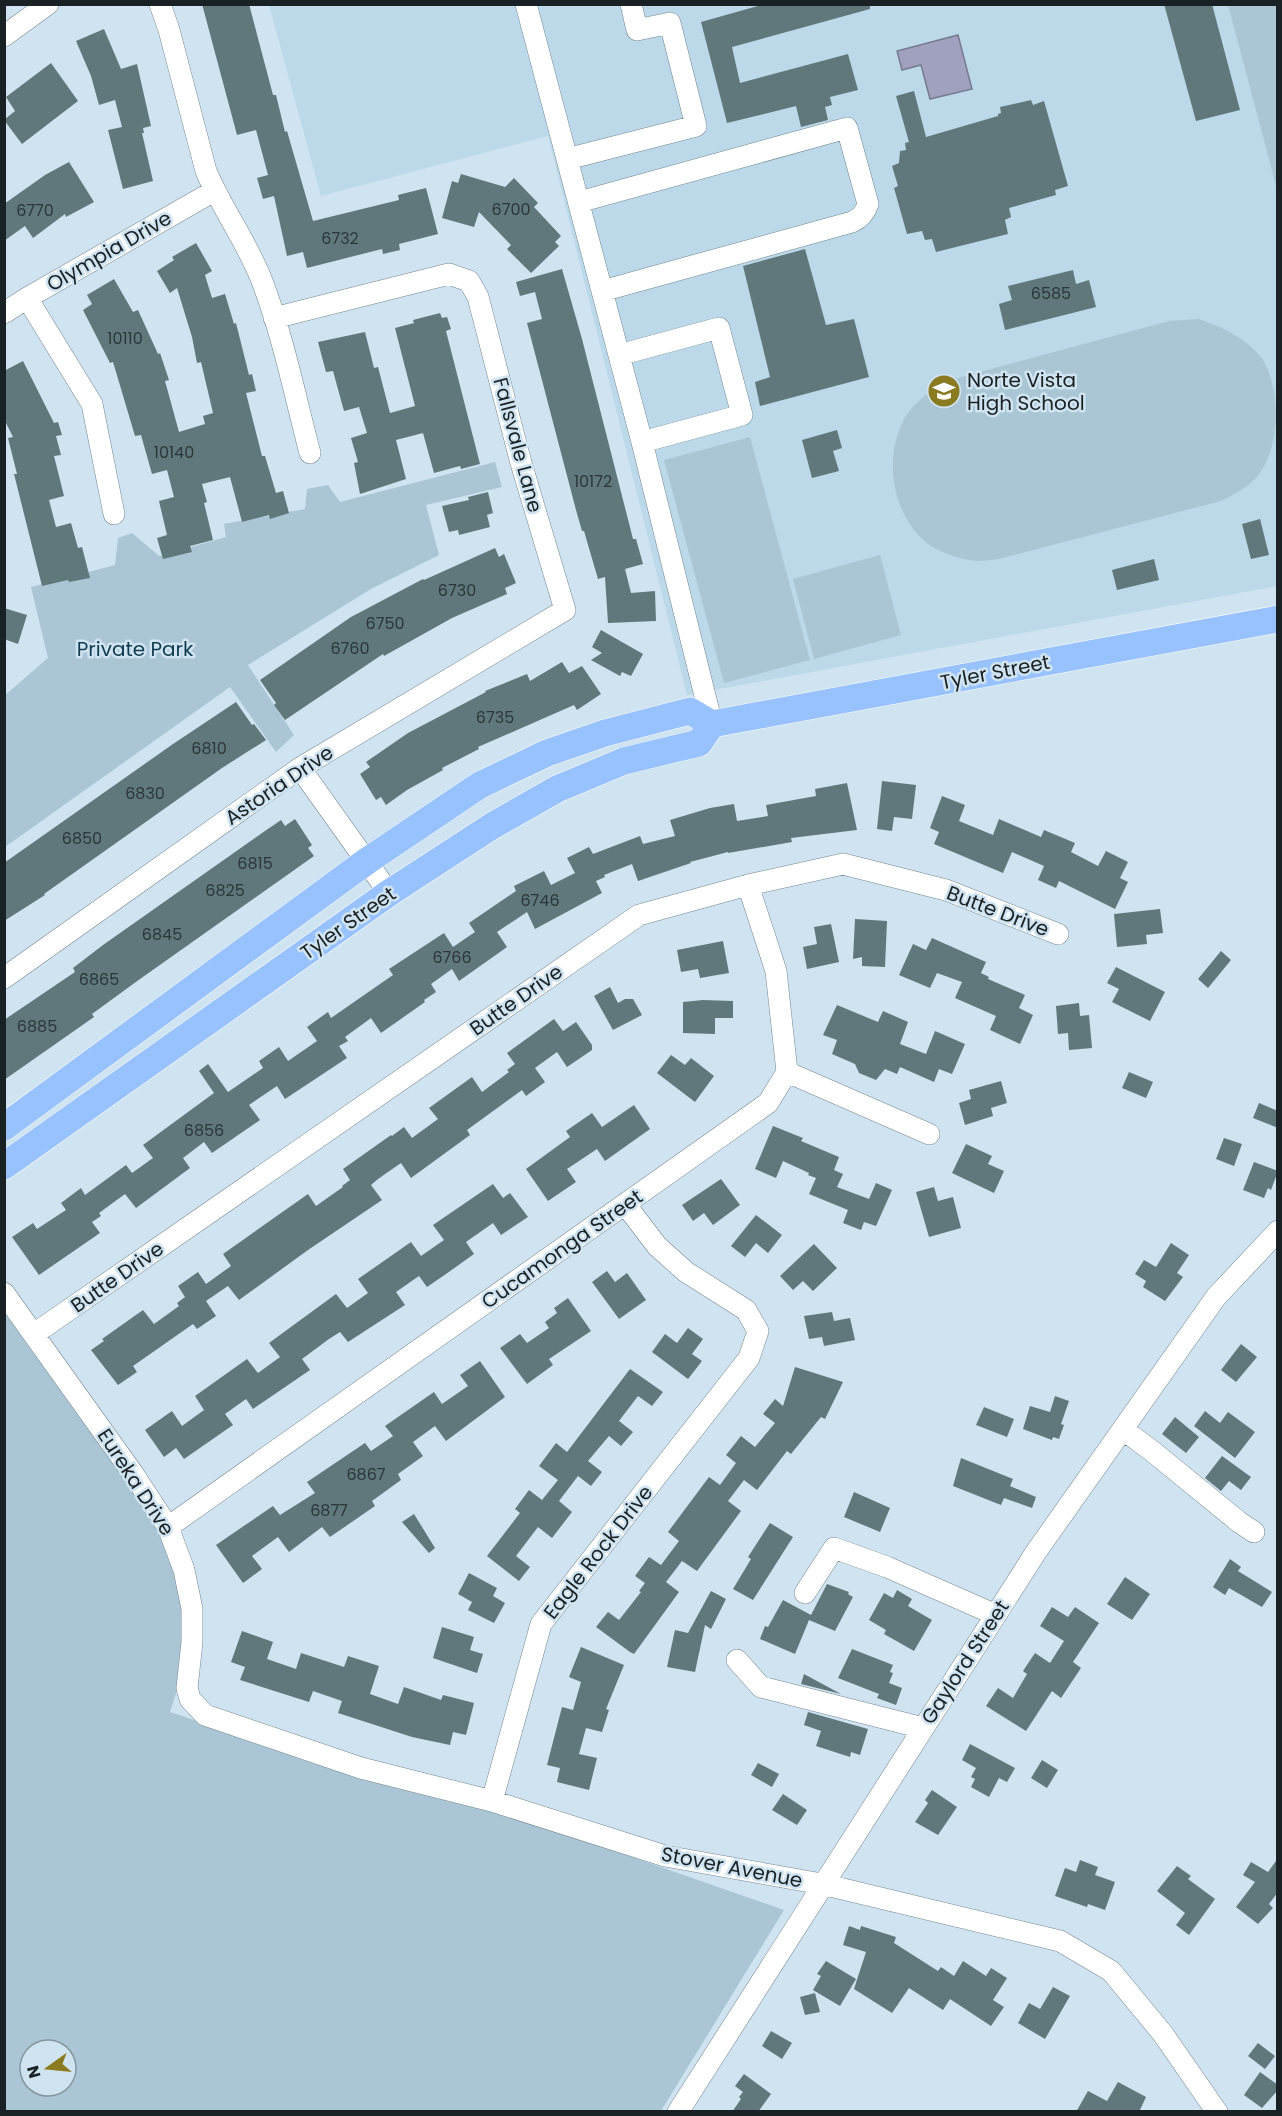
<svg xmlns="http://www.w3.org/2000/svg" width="1282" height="2116" viewBox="0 0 1282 2116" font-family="Poppins,sans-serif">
<rect width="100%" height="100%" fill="#cfe4f0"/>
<path fill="#bcd9e9" d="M269,5H1277V586L687,695L548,136L321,196Z"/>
<path fill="#aac6d5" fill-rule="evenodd" d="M1228,5H1277V189Z
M1199,319C1224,328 1244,337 1261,357C1282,387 1281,450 1256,478C1247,488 1233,495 1221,501L999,559C991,560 983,561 976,561C961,560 940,552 928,544C894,517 884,465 901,426C909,405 929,392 947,381L1169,321Z
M750,437L810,660L724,683L664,460Z
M495,462L502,487L426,505L439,555L371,589L248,665L294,735L276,752L230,687L5,847L4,696L48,658L31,587L115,565L118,538L132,533L159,556L226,537L224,524L305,509L307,489L328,485L340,502Z
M880,555L901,635L814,659L793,579Z
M4,1308L128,1480L167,1544L184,1607V1640L177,1690L170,1712L361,1776L488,1807L784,1910L661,2111H5ZM30,2050H66V2086H30Z"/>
<path fill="#a0a1be" stroke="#787b90" stroke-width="1.5" d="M958,35L972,89L930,99L921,65L902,70L897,51Z"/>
<path fill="#60787b" d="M202,4H249L273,95H276L285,132L287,131L313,221L399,200L398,195L426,188L438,234L399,244L400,250L383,254L382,249L307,268L303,252L287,256L274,196L263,199L257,178L268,175L256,130L237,135Z
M765,4H870V9L732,47L740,83L848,54L858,90L830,97L832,105L825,107L828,120L801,127L796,106L727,123L701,22Z
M1164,4H1212L1240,110L1196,121Z
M104,29L121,69L137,64L151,126L143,128L144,133H142L153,181L123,189L108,130L122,127L115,100L99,105L91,76L76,41Z
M51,63L78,101L22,144L4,120L15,111L6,97Z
M914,91L926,137L998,116V114L1001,113L1000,107L1031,100L1033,105L1044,101L1068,186L1055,190L1056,195L1009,208L1011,217L1005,220L1008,234L936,252L932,239L925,240L922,231L907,234L894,188L898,186L892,166L899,163L900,151L906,150L905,143L909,142L896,96Z
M69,162L94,202L66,217L65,214L33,238L25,226L4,241V204L45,175Z
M461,174L505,187L514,178L538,203L534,207L561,236L555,242L559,246L531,273L507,249L511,245L479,212L474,227L442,218L452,181L458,183Z
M196,243L212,271L205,275L212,298L225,294L234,324L236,323L249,375L252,374L256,391L246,393L262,456H265L276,493L283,491L289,513L270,519L269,515L242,522L230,477L202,484L207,502L204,503L213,540L190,546L192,552L163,559L157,538L167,535L159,501L174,497L167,470L152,474L141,435L135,436L113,362L110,363L83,310L92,304L87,295L114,279L133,312L138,310L158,354L160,353L169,380L165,381L179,432L205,424L203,416L213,413L201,362L197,363L192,337L177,288L170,293L157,271L174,260L172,257Z
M805,249L826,325L854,319L869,377L760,406L755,382L770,377L743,266Z
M562,269L582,339L633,539H636L643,564L625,569L631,593L655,591L656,621L608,623L605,577L598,579L584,531H582L576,510L527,323L542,319L535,292L520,296L516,282Z
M1073,270L1076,284L1089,280L1096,307L1005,330L999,304L1012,300L1008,286Z
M440,313L442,318L447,317L451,329L446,331L480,464L461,469L460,466L434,473L423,433L396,440L406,479L360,494L354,463L358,462L351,438L367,433L359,407L344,411L333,371L326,372L318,342L365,332L374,368L378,367L390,413L415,406L395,328L414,323L413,320Z
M23,361L54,423L58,422L62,435L56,436L61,455L54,456L64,496L49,500L56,527L71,523L78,548L82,547L90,578L69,582L68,580L42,586L14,474H17L8,438L13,437L4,419V371Z
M837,430L842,448L833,451L839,471L812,478L802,440Z
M488,492L493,513L487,515L490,527L459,535L458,530L449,532L442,506L469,500L468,497Z
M1260,519L1269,555L1251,559L1242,524Z
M495,548L499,557L504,554L516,583L505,588L507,594L452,618L384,656L383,654L285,720L274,705L276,703L260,680L351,617L423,579L424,580Z
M1154,559L1159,580L1117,590L1112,570Z
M4,608L27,615L18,644L4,639Z
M601,630L643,654L631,676L622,672L620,676L591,660L602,653L592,647Z
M562,662L569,673L582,666L601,694L577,710L574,705L478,747L479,749L442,768L443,770L407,790L386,805L381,797L376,800L360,774L370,767L366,762L408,733L486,692L485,691L527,674L530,681Z
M236,702L252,725L254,724L266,740L222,768L44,894L45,895L4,921V863L173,744Z
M882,781L916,785L912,819L894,817L892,831L877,829Z
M847,783L857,830L791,838L792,842L728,853V852L690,862L691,863L638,881L632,864L604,875L605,877L596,881L602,893L535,929L527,912L497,932L507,947L459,981L452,969L431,984L436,992L424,1000L425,1002L381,1033L371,1018L345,1037L348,1041L339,1046L347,1058L285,1099L277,1086L249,1105L260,1120L212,1153L204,1142L183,1158L190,1168L136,1208L125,1194L99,1213L101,1216L92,1222L100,1233L39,1275L12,1237L33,1223L37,1229L66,1210L61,1203L81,1188L85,1195L126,1165L132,1173L153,1158L143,1145L214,1093L199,1071L208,1064L228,1092L263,1068L259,1061L279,1047L288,1061L317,1041L307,1027L328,1012L331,1018L393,975L389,969L444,933L453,947L475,932L469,923L516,891L514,886L544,871L551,885L575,873L567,858L589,847L593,854L640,836L643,844L675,836L670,820L710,808L734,804L737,821L768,816L766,805L816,796L815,789Z
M942,796L965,805L959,821L993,835L999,819L1041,837L1044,830L1075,843L1071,852L1098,866L1106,851L1128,862L1120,878L1128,882L1115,909L1059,881L1056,888L1038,880L1044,866L1012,852L1003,873L934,844L939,832L930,828Z
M295,819L312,845L308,848L314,856L140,979L92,1014L94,1017L4,1080V1020L75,972L73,968L103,945L262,833L281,820L285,826Z
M1160,909L1163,933L1146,935L1147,944L1117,947L1114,914Z
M855,919L887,921L885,967L862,966V957L853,959Z
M831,924L839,962L807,969L803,947L817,944L814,927Z
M932,938L986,962L981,973L989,977L988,979L1025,995L1019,1008L1033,1015L1020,1044L990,1030L996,1016L955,998L962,982L937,973L930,988L899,975L913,944L926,950Z
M723,941L729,973L700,978L698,969L681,972L677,950Z
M1221,951L1231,960L1208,988L1198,979Z
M1116,967L1165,992L1150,1021L1112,1002L1119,989L1107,983Z
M610,987L618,1003L625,999H633L642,1015L613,1030L594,996Z
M703,1000L733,1001V1018H715V1034L683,1033V1002Z
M1079,1003L1080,1016L1089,1015L1092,1048L1069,1050L1068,1033L1058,1034L1056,1006Z
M837,1005L878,1022L883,1011L908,1022L900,1044L926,1054L935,1031L965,1044L952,1074L939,1069L934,1082L900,1067L897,1074L885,1069L876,1080L859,1073L855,1064L832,1054L837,1040L823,1035Z
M554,1019L563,1031L576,1022L592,1045V1050L567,1067L557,1052L535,1068L545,1082L526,1096L522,1090L467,1130L470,1135L411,1178L401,1163L378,1179L371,1185L382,1200L308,1250L239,1300L228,1286L206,1301L216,1316L197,1329L193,1324L133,1366L137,1372L118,1385L91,1350L104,1341L102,1339L143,1310L154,1324L179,1306L177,1303L185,1297L178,1286L198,1272L206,1284L231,1266L223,1254L308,1194L316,1206L343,1187L342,1186L350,1180L343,1169L391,1135L392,1136L404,1127L412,1138L438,1119L429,1108L472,1077L482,1092L509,1072L507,1070L515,1064L507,1053Z
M671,1055L685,1065L691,1058L714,1076L695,1102L657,1073Z
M1129,1072L1153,1082L1146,1098L1122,1088Z
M1001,1081L1007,1103L991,1108L993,1116L965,1125L959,1103L971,1099L969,1090Z
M1259,1103L1278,1111V1128L1253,1118Z
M634,1105L650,1129L605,1161L597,1149L567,1169L576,1182L548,1201L526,1169L570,1137L566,1131L592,1113L602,1127Z
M773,1126L803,1138L801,1141L839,1157L834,1170L843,1174L837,1187L869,1199L876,1183L892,1190L876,1226L864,1222L861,1230L843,1223L848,1210L809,1194L816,1178L808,1175L809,1173L783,1161L776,1178L755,1169Z
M1224,1138L1242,1144L1234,1166L1216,1159Z
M966,1144L992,1156L988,1164L1004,1171L994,1193L952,1173Z
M1254,1162L1278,1171L1271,1190L1268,1188L1264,1198L1243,1190Z
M721,1179L740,1205L713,1225L704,1213L693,1221L682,1205Z
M493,1184L503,1198L510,1193L528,1217L501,1235L493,1223L466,1242L474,1254L446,1274L427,1287L419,1276L396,1292L405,1305L348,1342L340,1332L329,1339L302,1359L310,1370L253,1409L246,1399L225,1414L233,1425L184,1459L176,1448L164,1457L145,1430L172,1411L182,1426L204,1410L195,1396L247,1359L258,1373L280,1357L269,1343L336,1294L347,1308L368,1293L358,1279L411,1242L421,1256L444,1240L433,1225Z
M934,1187L938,1201L953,1197L961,1228L929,1237L916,1192Z
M756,1215L782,1235L768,1253L756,1243L745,1257L731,1246Z
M1171,1243L1189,1255L1177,1273L1183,1277L1165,1301L1143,1287L1146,1281L1135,1274L1144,1260L1156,1267Z
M814,1244L837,1268L813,1291L803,1281L793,1290L780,1276Z
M607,1271L615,1282L627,1273L646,1300L619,1319L592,1282Z
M568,1298L591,1331L549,1359L553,1365L527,1384L500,1348L520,1334L527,1343L549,1328L545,1322L557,1313L554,1308Z
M832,1312L834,1321L850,1318L855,1340L824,1346L822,1337L809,1339L804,1316Z
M688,1328L703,1339L692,1354L702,1361L688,1379L652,1352L665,1334L677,1343Z
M1241,1344L1257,1357L1236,1382L1221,1370Z
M480,1361L505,1397L446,1441L435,1426L413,1442L423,1456L398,1474L401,1480L372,1501L375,1506L330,1537L322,1527L289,1552L278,1537L252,1556L262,1569L243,1583L216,1545L273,1506L280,1515L315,1493L307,1482L365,1443L371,1451L393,1436L385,1426L434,1392L442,1404L468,1386L460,1375Z
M795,1367L843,1382L825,1419L821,1417L791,1454L787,1451L757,1490L744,1480L728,1501L741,1511L697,1571L682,1561L666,1582L679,1592L634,1654L630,1652L596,1627L608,1612L619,1620L641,1592L639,1591L645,1583L635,1576L649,1557L661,1565L679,1541L668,1532L709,1477L720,1485L736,1463L726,1455L741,1436L755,1447L775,1423L763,1414L775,1399L783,1406Z
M630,1369L663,1392L652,1406L638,1396L619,1421L633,1432L621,1446L609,1436L588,1461L602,1472L591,1486L578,1476L559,1501L572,1512L552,1538L538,1527L516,1556L530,1567L519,1581L487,1556L520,1513L515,1509L529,1490L542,1500L558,1480L539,1466L556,1443L567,1452Z
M1055,1396L1069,1401L1061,1424L1064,1425L1059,1439L1053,1437L1052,1440L1023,1429L1030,1406L1050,1412Z
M984,1407L1014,1419L1007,1437L976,1425Z
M1205,1411L1220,1423L1228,1412L1255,1432L1235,1458L1194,1426Z
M1175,1417L1199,1437L1186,1453L1162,1434Z
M1222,1456L1251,1477L1241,1490L1229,1481L1221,1491L1205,1478Z
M961,1458L1013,1479L1010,1486L1036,1497L1032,1508L1004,1498L1001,1505L953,1486Z
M854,1492L890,1508L880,1532L844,1517Z
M414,1514L435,1548L429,1553L402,1522Z
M770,1523L793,1537L753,1600L733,1589L751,1559L748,1557Z
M1230,1559L1241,1567L1238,1571L1272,1592L1262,1607L1229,1588L1225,1595L1213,1587Z
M469,1573L497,1588L493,1596L505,1603L494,1623L468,1610L472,1602L458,1594Z
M1125,1577L1150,1594L1132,1620L1107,1604Z
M827,1584L849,1592L848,1594L853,1597L835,1631L809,1620L795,1654L760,1639L765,1626L768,1627L783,1600L811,1615Z
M897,1590L912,1599L908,1606L932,1620L914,1651L884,1634L886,1630L869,1620L884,1593L893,1598Z
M711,1591L726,1599L711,1629L705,1625L695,1672L667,1667L675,1630L688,1633Z
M1052,1607L1068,1617L1075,1607L1099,1623L1073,1662L1081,1668L1061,1698L1052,1691L1026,1731L986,1706L998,1688L1013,1698L1027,1674L1023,1671L1035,1653L1050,1663L1064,1641L1040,1626Z
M442,1627L474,1637L470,1650L483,1654L477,1673L433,1658Z
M242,1631L273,1642L267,1659L296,1669L301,1653L344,1667L348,1656L379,1666L370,1694L398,1704L404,1687L441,1700L443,1695L474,1703L466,1735L453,1732L450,1745L412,1737L338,1713L342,1701L313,1691L309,1702L240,1680L245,1667L231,1662Z
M581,1647L624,1665L606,1709L609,1710L602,1732L586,1728L579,1754L597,1758L589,1790L557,1782L560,1768L547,1765L562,1707L573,1710L581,1682L569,1677Z
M852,1649L893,1665L890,1672L893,1673L889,1683L902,1688L896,1705L877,1698L879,1694L838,1678Z
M804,1674L841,1694L801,1684Z
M808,1712L868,1729L860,1755L851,1752L850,1757L816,1746L821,1731L804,1725Z
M970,1744L1015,1768L1007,1782L999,1778L989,1797L971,1787L975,1779L971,1777L976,1768L962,1760Z
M1042,1760L1058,1770L1047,1788L1031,1778Z
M758,1763L779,1774L772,1787L751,1775Z
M932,1790L957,1807L938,1835L915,1822L928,1803L925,1800Z
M783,1794L807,1810L797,1825L772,1810Z
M1278,1858V1892L1269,1904L1273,1908L1258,1924L1236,1907L1255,1882L1243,1875L1251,1862L1268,1872Z
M1080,1860L1098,1867L1095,1875L1115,1882L1105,1910L1088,1904L1087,1907L1055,1896L1065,1868L1076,1872Z
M1177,1866L1191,1876L1188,1879L1215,1899L1189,1935L1176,1925L1185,1913L1157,1891Z
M849,1926L860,1930L861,1926L896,1937L894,1943L938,1971L941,1967L954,1976L963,1961L986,1976L991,1968L1007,1978L993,2000L1004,2007L991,2026L950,1999L943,2010L909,1988L892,2013L854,1989L866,1952L843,1945Z
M826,1961L856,1979L840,2006L813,1990L821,1976L817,1974Z
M1053,1987L1070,1996L1045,2039L1018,2023L1029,2003L1040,2009Z
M815,1993L820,2012L805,2015L800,1997Z
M771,2031L792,2043L782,2059L762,2046Z
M1258,2043L1275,2056L1265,2069L1248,2056Z
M1260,2072L1278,2085V2090L1262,2108L1244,2095Z
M744,2074L771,2094L758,2112H732L741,2099L739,2097L743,2092L735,2086Z
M1118,2082L1146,2097L1139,2112H1076L1088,2091L1107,2101Z"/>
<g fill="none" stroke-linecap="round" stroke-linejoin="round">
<g stroke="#738792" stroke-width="22">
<path id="minor" d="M160,4L169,30L206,171C222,209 247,242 262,281C283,336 295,396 310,453
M526,4L642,442L712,724
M4,36L48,4
M567,159L696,126L670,23L637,30L631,4
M579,202L847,128L868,204C865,213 861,218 852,222L602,291
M27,298L92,404L114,514
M4,313L27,298L214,191
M619,355L719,328L742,415L642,442
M300,768L389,893
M4,978L300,768L565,610L521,463L478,297L469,281L449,274L274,318
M787,1072L929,1134
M4,1293L134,1475L168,1527L184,1570L192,1609V1642L187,1688L190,1699L205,1715L361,1768L492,1801L665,1856L822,1884L1060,1941L1111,1971L1163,2034L1217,2112
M34,1334L639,915L748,885L843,864L946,890L1058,934
M1121,1432L1132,1436L1152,1451L1239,1522L1254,1532
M168,1527L768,1103L787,1072L776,971L748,885
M805,1593L834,1548L887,1567L996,1615
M737,1660L761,1687L923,1728
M492,1801L541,1624L749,1358L758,1331L746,1310L686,1272L657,1246L625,1204
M678,2112L1036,1552L1216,1297L1278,1231"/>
</g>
<g stroke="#fff" stroke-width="28">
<path id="major" d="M4,1127L367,861L480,785L547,753L605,733L690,711L712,724L1278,619
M4,1166L389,893L492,826L557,789L624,761L699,743L712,724"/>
</g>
<use href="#minor" stroke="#fff" stroke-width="21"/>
<use href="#major" stroke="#98c2fd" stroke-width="27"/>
</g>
<defs>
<g id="school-disc" transform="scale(1.725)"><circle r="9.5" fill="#8b7b20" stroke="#cfe4f0"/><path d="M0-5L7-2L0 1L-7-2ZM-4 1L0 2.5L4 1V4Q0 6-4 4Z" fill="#fff"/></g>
</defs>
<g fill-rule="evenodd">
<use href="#school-disc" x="944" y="391"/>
</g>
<g text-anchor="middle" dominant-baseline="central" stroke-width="5" stroke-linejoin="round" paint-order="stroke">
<g font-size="16" fill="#2b373a">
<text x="511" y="209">6700</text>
<text x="35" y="210">6770</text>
<text x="340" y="238">6732</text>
<text x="1051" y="293">6585</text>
<text x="125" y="338">10110</text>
<text x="174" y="452">10140</text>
<text x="593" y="481">10172</text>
<text x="457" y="590">6730</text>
<text x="385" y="623">6750</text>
<text x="350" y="648">6760</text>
<text x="495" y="717">6735</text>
<text x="209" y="748">6810</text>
<text x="145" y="793">6830</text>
<text x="82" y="838">6850</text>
<text x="255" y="863">6815</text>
<text x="225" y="890">6825</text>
<text x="540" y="900">6746</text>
<text x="162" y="934">6845</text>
<text x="452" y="957">6766</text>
<text x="99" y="979">6865</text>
<text x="37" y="1026">6885</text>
<text x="204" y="1130">6856</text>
<text x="366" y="1474">6867</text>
<text x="329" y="1510">6877</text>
</g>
<g font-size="20" fill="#192125" stroke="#cfe4f0">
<text transform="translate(109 251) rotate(-30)">Olympia Drive</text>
<text transform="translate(518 445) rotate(75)">Fallsvale Lane</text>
<text transform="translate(995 672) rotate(-11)">Tyler Street</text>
<text transform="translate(279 785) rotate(-34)">Astoria Drive</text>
<text transform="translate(998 911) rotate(21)">Butte Drive</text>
<text transform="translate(348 923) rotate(-35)">Tyler Street</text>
<text transform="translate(516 1000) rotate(-35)">Butte Drive</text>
<text transform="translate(562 1249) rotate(-35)">Cucamonga Street</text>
<text transform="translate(117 1277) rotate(-35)">Butte Drive</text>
<text transform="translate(136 1482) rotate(57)">Eureka Drive</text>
<text transform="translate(598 1552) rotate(-52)">Eagle Rock Drive</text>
<text transform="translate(965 1662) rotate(-57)">Gaylord Street</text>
<text transform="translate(732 1867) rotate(11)">Stover Avenue</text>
</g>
<g font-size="20" fill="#192125" stroke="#cfe4f0" text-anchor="start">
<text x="967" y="380">Norte Vista<tspan x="967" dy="23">High School</tspan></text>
</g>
<g font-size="20" fill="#103c4f" stroke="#cfe4f0">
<text x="135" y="649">Private Park</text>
</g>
</g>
<rect width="1282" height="2116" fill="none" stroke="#192125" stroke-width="12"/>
<g transform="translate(48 2068) rotate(255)"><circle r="28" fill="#cfe4f0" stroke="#86969f" stroke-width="1.5"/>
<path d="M0-4.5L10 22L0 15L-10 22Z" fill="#8b7b20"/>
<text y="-9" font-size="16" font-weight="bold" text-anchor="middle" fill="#192125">N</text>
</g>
</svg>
